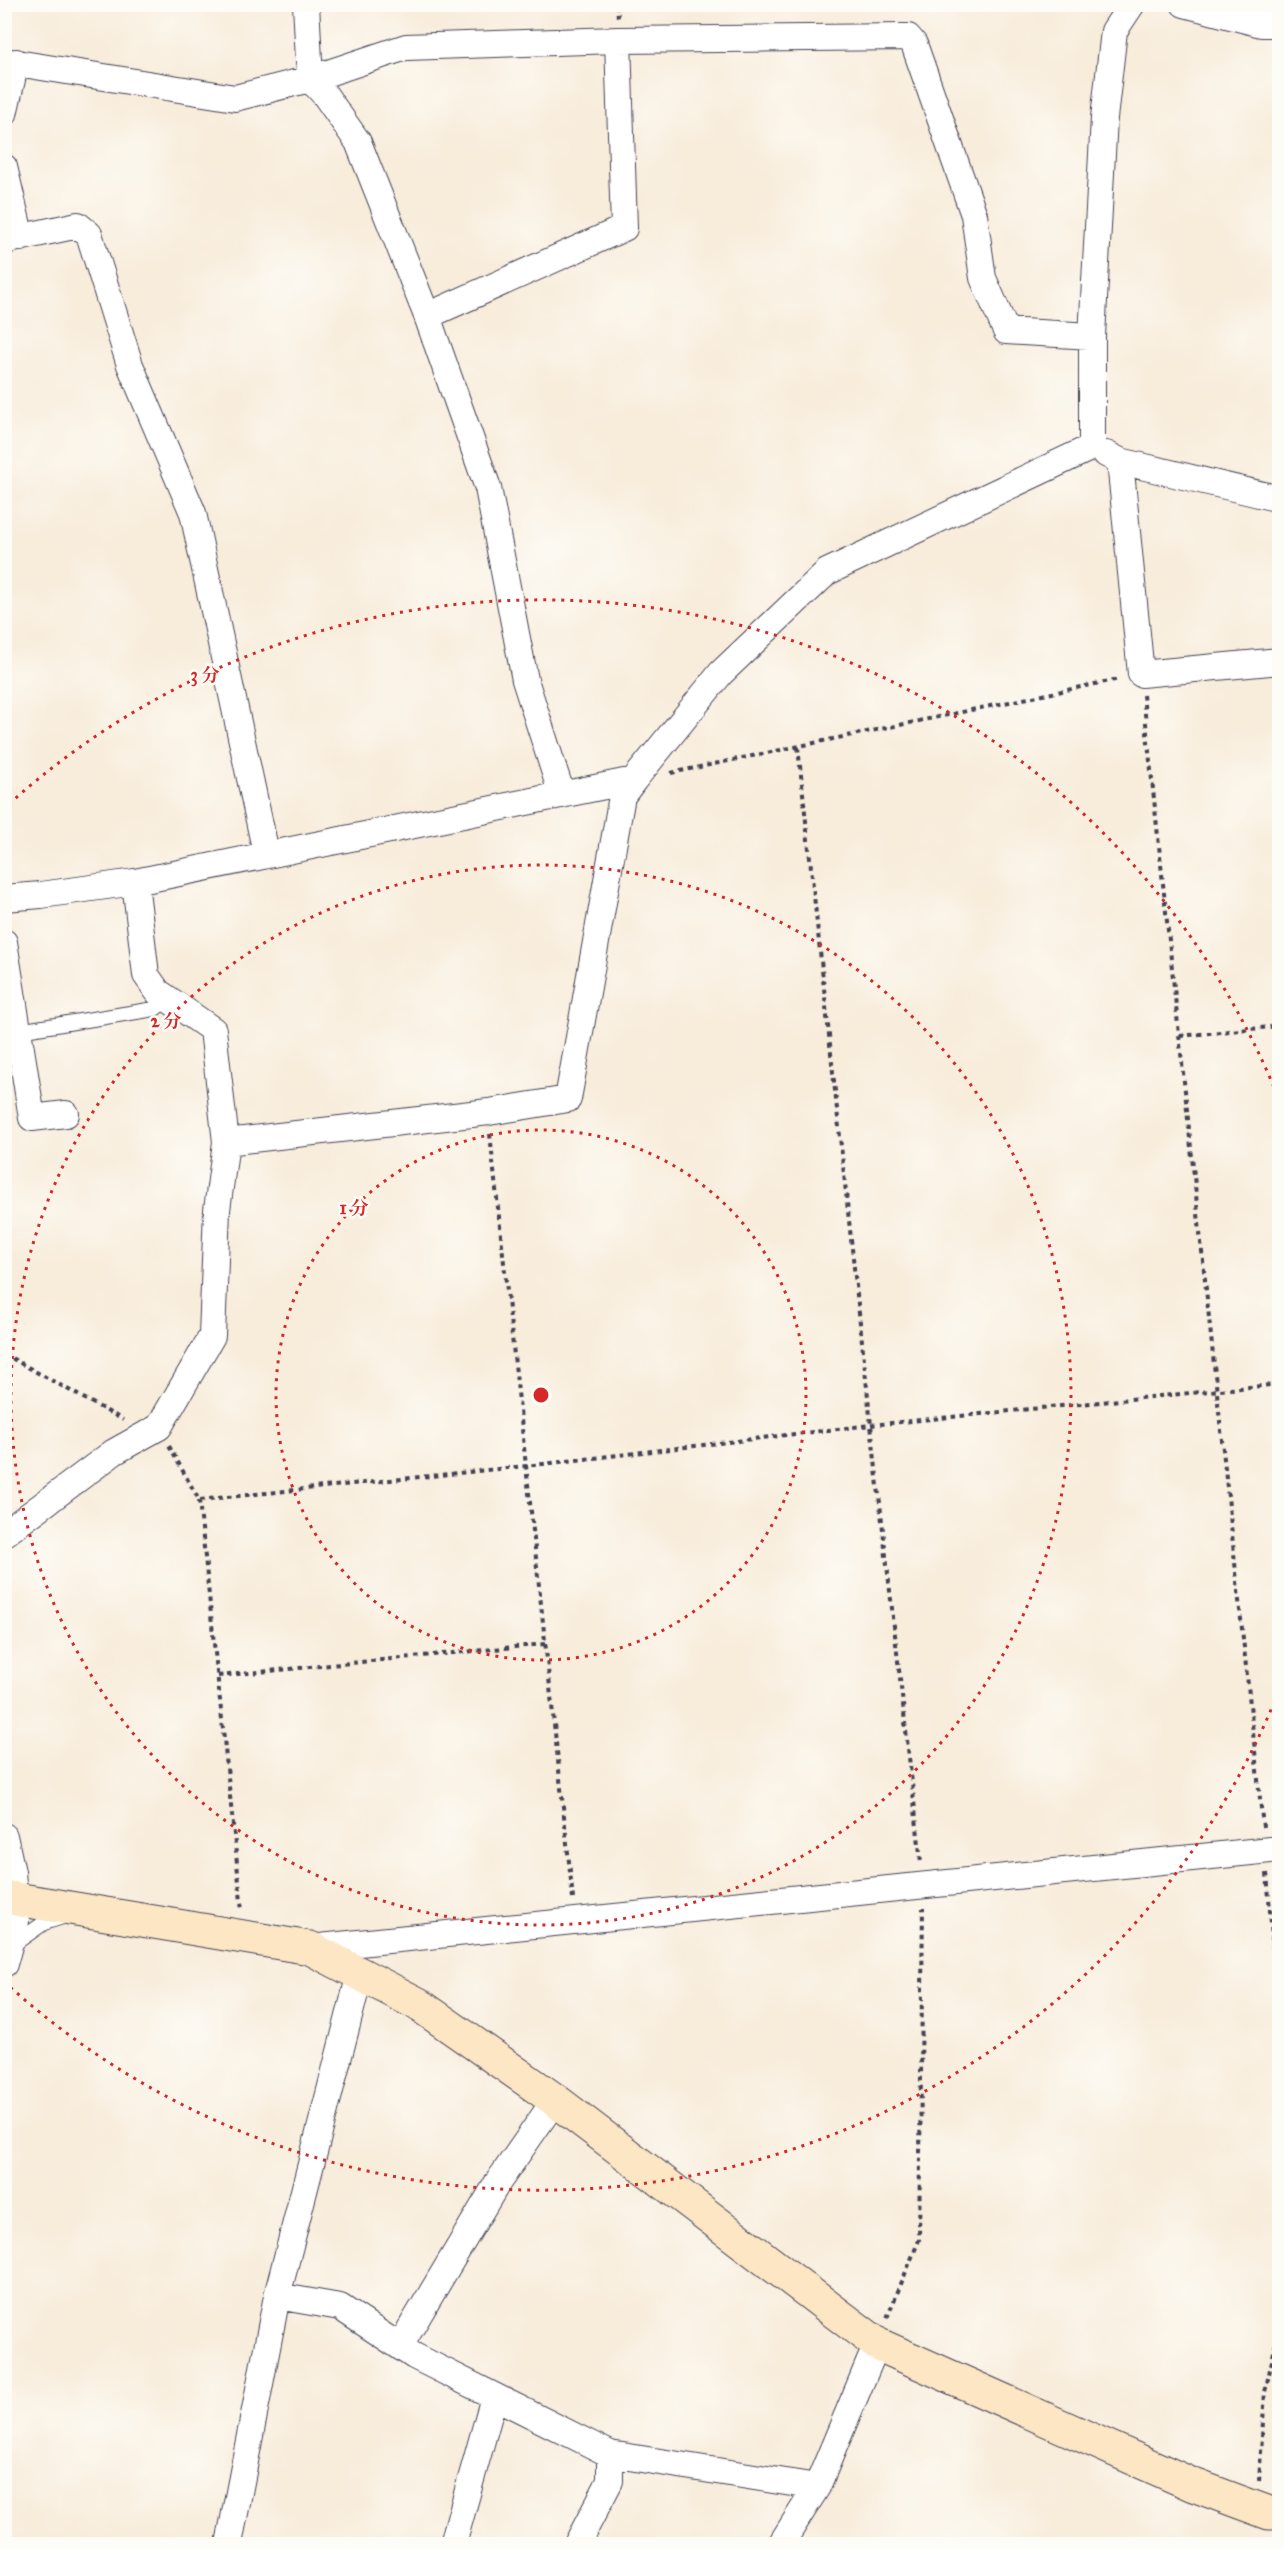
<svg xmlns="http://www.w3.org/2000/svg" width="1284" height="2549" viewBox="0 0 1284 2549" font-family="'IM FELL Great Primer','Noto Serif JP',serif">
<rect width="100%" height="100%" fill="#fdfcf7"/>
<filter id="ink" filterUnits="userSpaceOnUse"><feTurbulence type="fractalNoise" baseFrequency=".0167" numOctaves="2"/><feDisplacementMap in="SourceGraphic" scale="12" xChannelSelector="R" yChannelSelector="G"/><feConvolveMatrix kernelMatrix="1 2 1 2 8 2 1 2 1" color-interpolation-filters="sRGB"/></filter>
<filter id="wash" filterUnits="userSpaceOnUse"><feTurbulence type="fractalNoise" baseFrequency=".008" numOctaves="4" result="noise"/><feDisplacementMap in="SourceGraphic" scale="24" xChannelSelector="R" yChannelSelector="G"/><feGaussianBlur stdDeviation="1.35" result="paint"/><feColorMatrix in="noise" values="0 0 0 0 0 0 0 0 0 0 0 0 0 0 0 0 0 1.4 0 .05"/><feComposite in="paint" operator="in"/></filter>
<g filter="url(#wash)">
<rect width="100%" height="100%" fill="#f8ecda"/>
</g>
<g filter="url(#ink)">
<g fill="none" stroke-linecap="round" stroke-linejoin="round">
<g stroke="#424053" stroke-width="16">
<path id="lane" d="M18,1031L155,1009L168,999
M11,1946L44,1923L66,1916"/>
</g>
<g stroke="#424053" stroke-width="28">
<path id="street" d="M306,4L310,79L325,95L358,142L427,316L488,488L525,680L562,795
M1184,4L1261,24H1280
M4,61L235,98L310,79L406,47L618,40L908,37L914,44L974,215L983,278L1006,331L1092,336
M4,114L16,62
M4,167L21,238
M4,241L78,225L89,234L130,365L193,513L266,853
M427,316L624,228L618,40
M1092,447V336L1104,118L1114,31L1132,4
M1106,454L1120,461L1280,499
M1120,461L1141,674L1280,661
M4,898L41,895L135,882L634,780
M4,942L32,1118L66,1114
M226,1142L489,1112L568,1099L622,796L634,780L721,673L827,572L1092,447
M4,1534L114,1452L159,1427L212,1336L217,1210L226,1142L213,1030L158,992L146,975L135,882
M4,1836L12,1872L16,1921L4,1964
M310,1948L1280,1849
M277,2296L340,2307L414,2356L610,2454V2481L577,2544
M400,2346L498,2182L555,2100
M610,2454L817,2487
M229,2544L277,2296L360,1974
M453,2544L494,2397
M781,2544L817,2487L877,2344"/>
</g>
<g stroke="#424053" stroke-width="35">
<path id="secondary" d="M4,1897L310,1948L418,2004L555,2100L877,2344L1191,2484L1269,2513H1280"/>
</g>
<path stroke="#424053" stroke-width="4" stroke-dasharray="4.5 4.5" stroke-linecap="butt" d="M617,4L618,18
M1143,695L1263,1827
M798,747L871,1425L921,1862
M671,773L1119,679
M1180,1036L1280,1026
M490,1134L573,1899
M4,1354L123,1420
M169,1446L199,1500L526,1466L871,1425L1280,1384
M199,1500L242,1911
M218,1676L545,1644
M1267,1873L1280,2037
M887,2318L919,2240L923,1908
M1259,2481L1265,2392L1280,2325"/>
<use href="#lane" stroke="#fff" stroke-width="14"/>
<use href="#street" stroke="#fff" stroke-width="26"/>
<use href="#secondary" stroke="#fce6c4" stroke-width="33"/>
</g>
</g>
<g fill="none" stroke="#d62828" stroke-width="3" stroke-dasharray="3 6">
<circle cx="541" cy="1395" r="265"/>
<circle cx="541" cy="1395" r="530"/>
<path d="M1278 1693A795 795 0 0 1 9 1986M9 804A795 795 0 0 1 1278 1097"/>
</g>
<circle cx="541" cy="1395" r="9" fill="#d62828" stroke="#fdfcf7" stroke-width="3"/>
<g font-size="18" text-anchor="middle" font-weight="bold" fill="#d62828" stroke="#fdfcf7" stroke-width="5" stroke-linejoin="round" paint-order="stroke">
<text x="205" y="681">3 分</text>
<text x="166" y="1027">2 分</text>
<text x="354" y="1214">1 分</text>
</g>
<rect width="1284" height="2549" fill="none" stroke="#fdfcf7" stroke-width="24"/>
</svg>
